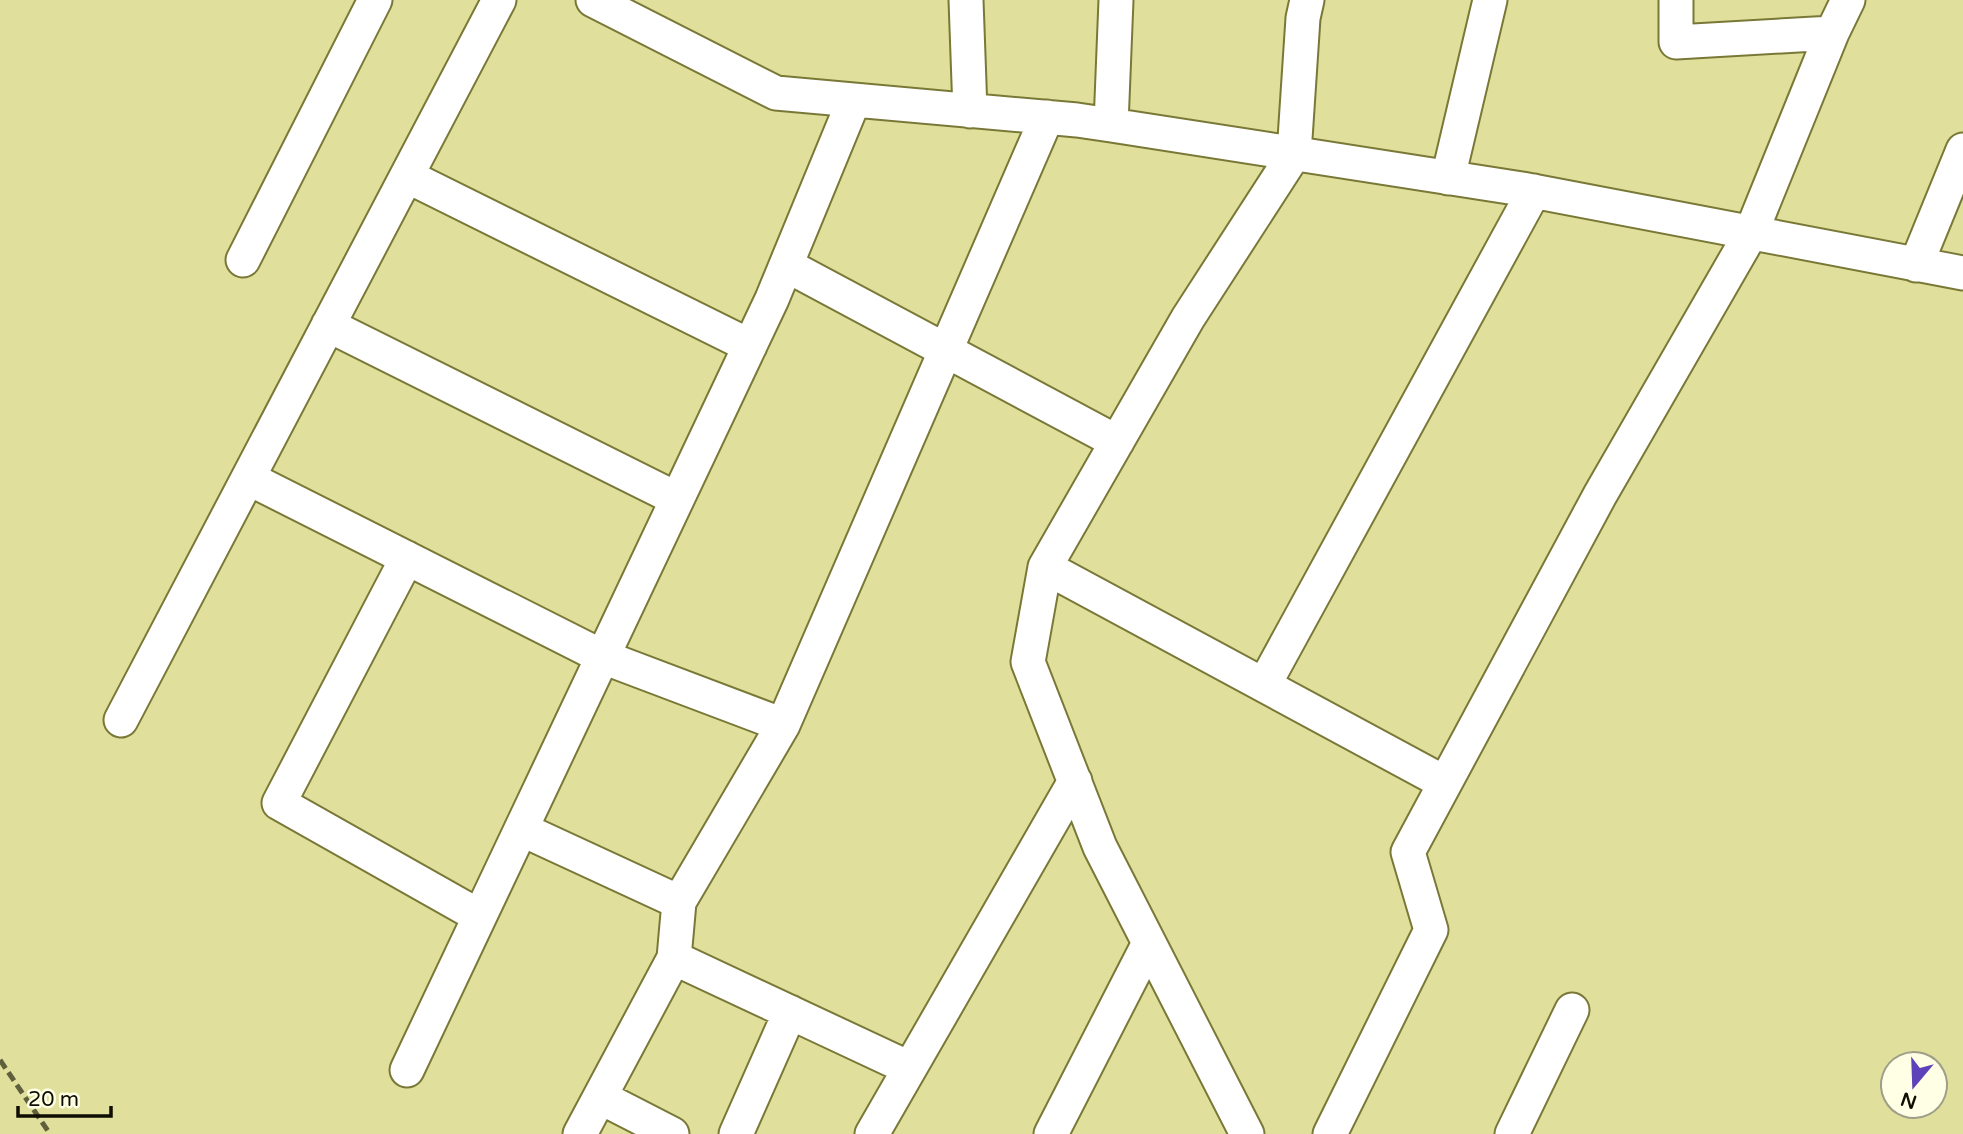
<svg xmlns="http://www.w3.org/2000/svg" width="1963" height="1134" viewBox="0 0 1963 1134" font-family="'Varela Round',sans-serif">
<rect width="100%" height="100%" fill="#e0e09c"/>
<g fill="none" stroke-linecap="round" stroke-linejoin="round">
<g stroke="#797837" stroke-width="37">
<path id="street" d="M593,0L776,93L1077,120L1111,125L1522,189L1963,273
M966,0L970,111
M1676,0V42L1832,33
M1111,125L1116,0
M407,176L750,346
M1448,178L1490,0
M243,260L375,0
M786,265L1117,442
M1916,265L1963,150
M328,325L677,499
M248,478L603,657L783,725L679,902L674,958L580,1134
M407,558L279,803L479,916
M1045,567L1445,783
M1264,685L1534,191
M121,720L499,0
M783,725L1047,117
M521,829L679,902
M674,958L909,1068
M407,1070L772,299L854,100
M600,1097L672,1134
M736,1134L790,1012
M872,1134L1075,781
M1051,1134L1149,943
M1247,1134L1100,847L1028,662L1045,567L1188,318L1294,154L1303,18L1307,0
M1330,1134L1431,930L1408,852L1600,495L1751,233L1832,33L1848,0
M1512,1134L1572,1010"/>
</g>
<use href="#street" stroke="#fff" stroke-width="33"/>
<path stroke="#605f3d" stroke-width="5" stroke-dasharray="10 5" stroke-linecap="butt" d="M0,1060L50,1134"/>
</g>
<g transform="translate(1914 1085) rotate(199)"><circle r="33" fill="#feffe4" stroke="#9e9e89" stroke-width="2"/>
<path d="M0-5L12 26L0 18L-12 26Z" fill="#5e42ba"/>
<text y="-10" font-size="19" font-weight="bold" text-anchor="middle" fill="#0e0d00">N</text>
</g>
<path d="M18 1106v10h93v-10" fill="none" stroke="#0e0d00" stroke-width="3.5"/>
<text x="28" y="1106" font-size="21" fill="#0e0d00" stroke="#feffe4" stroke-width="5" paint-order="stroke">20 m</text>
</svg>
